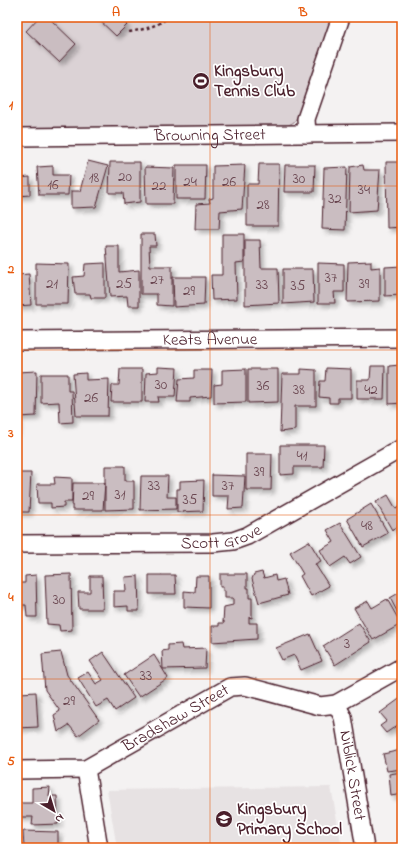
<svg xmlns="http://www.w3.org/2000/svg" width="419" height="865" viewBox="0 0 419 865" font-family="'Indie Flower',sans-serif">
<defs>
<filter id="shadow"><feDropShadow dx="3.5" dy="3.5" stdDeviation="2" flood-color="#0004"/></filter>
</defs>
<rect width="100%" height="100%" fill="#f4f2f2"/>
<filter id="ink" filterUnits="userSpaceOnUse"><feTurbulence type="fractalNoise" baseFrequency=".025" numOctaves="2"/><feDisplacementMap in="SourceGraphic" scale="8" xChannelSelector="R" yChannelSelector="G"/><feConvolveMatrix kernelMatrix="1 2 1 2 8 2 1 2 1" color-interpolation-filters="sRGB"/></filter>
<g filter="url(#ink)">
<path fill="#e7e2e3" d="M331,787L342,848H117L107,790Z"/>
<path fill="#dbd2d5" stroke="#927880" d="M17,17H333L300,112L294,122L283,128L17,130Z"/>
<path fill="#cabdc1" stroke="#4a1f2b" filter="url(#shadow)" d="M39,17H48L76,44L59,62L26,31Z
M96,17H122L121,19L127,25L116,36Z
M88,161L108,166L96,207L71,208V191H80Z
M110,162H140V202L124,204L123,193H109Z
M386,162H402V227L387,228Z
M259,164H279L278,226H247V184H258Z
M176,165H206L205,199H176Z
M245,165L242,209L220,211L219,229H195L196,204L210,203L209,199L213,198V166Z
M285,165H315L314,192H284Z
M363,165L364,170H380L377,210L349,212L350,167Z
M53,166V175H69L68,195H39L37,167Z
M145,167L174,168L173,204H146Z
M347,167L345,230L322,229L324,168Z
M30,177V195L17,196V178Z
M141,234H155L156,246H149L150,266H172V306L157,305V294H141Z
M222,234H244V262L236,263L237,299L212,300L211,275H222Z
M245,240H260L261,268H278L279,303L245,305Z
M106,246H119V272L139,270V306H128L127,296L110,297Z
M371,261V268L380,267V301L347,302L348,262Z
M36,263L69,264L68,304H36Z
M105,263V298H91L90,294H75L73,277L84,276L85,264Z
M318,263L344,264V292H334L335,303H318Z
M402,266V304L401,295L385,296V267Z
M283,269H313L314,302L283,304Z
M29,274L31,305L17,306V275Z
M173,277H205L204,305L174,307Z
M400,365V374H402V403L389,404V366Z
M371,366H385L384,399H357V380H370Z
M158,367L177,368L175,397H158L159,402H145L146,373L158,372Z
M326,368L351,369V398H338V403H329V398L319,397L320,381H325Z
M120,369H142V402H111L112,385H119Z
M246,369V402L214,403V385L222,384V370Z
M248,369H278V402L248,403Z
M301,369L316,370V406H295V430L280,432L282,374H301Z
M194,370H212L211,396L190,398V402H177L179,379L194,378Z
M37,371L36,416L18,417L17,431V372Z
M86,373V380L109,379L108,416H76L73,374Z
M41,374H68V391H72L73,422L60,423L59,402L41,403Z
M280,445H324L323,467H294V474L280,475Z
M246,454H272L271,490H246Z
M105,466H125V481H134V509L105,510Z
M17,473H31L29,512H17Z
M212,475L245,476L243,508L228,509L229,496H212Z
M141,476H168L167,497H176V509L140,510Z
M54,477L72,478V502H64V507L51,508V503H38L37,484H55Z
M204,480L203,511L177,512V489H180V481Z
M73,483H105L103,510H72Z
M388,495L396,509L402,505V518L400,520L402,524L392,530L376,502Z
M371,504L388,533L363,547L347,519Z
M340,523L361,557L350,564L345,557L330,567L320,550L334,542L327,530Z
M309,541L321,561L315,564L329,586L311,596L300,576L303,574L290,552Z
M262,572L264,578L275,575L276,581L284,579L288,595L259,603L252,579L254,574Z
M71,574L72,630L60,631L59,625L47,624L45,575Z
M220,574H247V588H249V598H252V618L249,617V623H257V639L212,642V626H219V623H224V621L223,622L224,607L233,605V598H225V591H223V587H220Z
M36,575L37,617H27L26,605H17V583H25V576Z
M149,575H175L176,594H149Z
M90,576H102L103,609H79L78,592H90Z
M138,576L139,611H128V606L114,607V591H126L125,577Z
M196,576H209V608L184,607V591L195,592Z
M402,591V610L398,613L390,598Z
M387,599L401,624L373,640L354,608L368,601L372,608Z
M359,623L371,642L335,665L323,646Z
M310,634L322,661L301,670L294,655L282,660L276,648Z
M181,644L182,649L206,648L205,668L163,669L162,651L168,650V645Z
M61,652L67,675L99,720L78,736L69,725L58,732L54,715L60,711L45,690L42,654Z
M103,652L134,698L115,711L108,700L96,707L78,678L88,672L96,684L103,680L90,661Z
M154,655L168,678L139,697L124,675Z
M17,690H19L20,693L36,692L38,727L17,728Z
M402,697V722L386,733L380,726L387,721L380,713Z
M399,743H402V769L387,771L383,754L401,750Z
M402,772V794L391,796L389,774Z
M50,787L49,796H57L58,824L32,825L33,817H17V803H32V788Z
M23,831L58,832V848H24Z"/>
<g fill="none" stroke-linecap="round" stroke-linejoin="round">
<g stroke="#4a1f2b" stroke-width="20">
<g id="minor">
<path d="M307,134L306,119L341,17"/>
<path id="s1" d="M17,137L402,133"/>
<path id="s2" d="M17,341L402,338"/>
<path id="s3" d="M17,544L213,543L233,541L247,536L402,448"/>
<path id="s4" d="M336,704L343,717L365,848"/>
<path d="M86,769L99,848"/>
<path id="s5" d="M17,770L86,769L230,687L245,686L320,706L336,704L402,667"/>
</g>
</g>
<path stroke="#4a1f2b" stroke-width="2.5" stroke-dasharray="3 3" stroke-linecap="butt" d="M129,32C146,29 155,27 169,17"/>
<use href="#minor" stroke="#fff" stroke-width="17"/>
</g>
</g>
<path fill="none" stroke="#e8590c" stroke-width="1" stroke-opacity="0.55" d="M210,17V848M17,186H402M17,350H402M17,515H402M17,679H402"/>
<defs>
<g id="stadium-disc" transform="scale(0.9)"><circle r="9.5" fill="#4a1f2b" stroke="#fff"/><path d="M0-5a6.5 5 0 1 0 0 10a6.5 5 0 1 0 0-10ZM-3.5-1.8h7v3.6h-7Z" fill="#fff"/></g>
<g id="school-disc" transform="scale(0.9)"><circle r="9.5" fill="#4a1f2b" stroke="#fff"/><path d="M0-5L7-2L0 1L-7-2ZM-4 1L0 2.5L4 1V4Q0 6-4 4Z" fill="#fff"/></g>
</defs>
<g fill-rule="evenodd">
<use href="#stadium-disc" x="201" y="81"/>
<use href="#school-disc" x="224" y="819"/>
</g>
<g text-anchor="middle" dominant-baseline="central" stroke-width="3.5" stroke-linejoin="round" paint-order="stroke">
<g font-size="15" fill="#6a4650">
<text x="125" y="177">20</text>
<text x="94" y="178">18</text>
<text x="299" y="179">30</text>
<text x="190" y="182">24</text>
<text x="229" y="182">26</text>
<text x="53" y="185">16</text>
<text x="159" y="186">22</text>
<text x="364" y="190">34</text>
<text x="335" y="199">32</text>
<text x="263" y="205">28</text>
<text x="331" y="278">37</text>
<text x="157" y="280">27</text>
<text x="52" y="284">21</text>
<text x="124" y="284">25</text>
<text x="364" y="284">39</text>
<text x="262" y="285">33</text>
<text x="298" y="286">35</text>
<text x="189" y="291">29</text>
<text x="161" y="385">30</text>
<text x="263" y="386">36</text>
<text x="299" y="390">38</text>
<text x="371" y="390">42</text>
<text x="91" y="398">26</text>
<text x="302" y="456">41</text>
<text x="259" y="472">39</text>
<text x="154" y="486">33</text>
<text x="228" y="486">37</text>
<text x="120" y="495">31</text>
<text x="88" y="496">29</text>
<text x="190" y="500">35</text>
<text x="367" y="526">48</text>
<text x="59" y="600">30</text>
<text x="347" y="644">3</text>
<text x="146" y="676">33</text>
<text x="69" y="701">29</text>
</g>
<g font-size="17" font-weight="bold" fill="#4a1f2b" stroke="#fff" text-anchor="start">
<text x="214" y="71">Kingsbury<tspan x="214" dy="20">Tennis Club</tspan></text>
<text x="237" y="809">Kingsbury<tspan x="237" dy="20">Primary School</tspan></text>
</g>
<g font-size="17" fill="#4a1f2b" stroke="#fff">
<text stroke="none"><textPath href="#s1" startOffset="193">Browning Street</textPath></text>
<text stroke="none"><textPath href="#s2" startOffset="193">Keats Avenue</textPath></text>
<text stroke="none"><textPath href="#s3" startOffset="205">Scott Grove</textPath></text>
<text stroke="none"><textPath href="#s5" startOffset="172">Bradshaw Street</textPath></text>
<text stroke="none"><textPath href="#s4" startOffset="74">Niblick Street</textPath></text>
</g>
</g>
<rect width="419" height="865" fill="none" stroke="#fff" stroke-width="44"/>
<g transform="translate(54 811) rotate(142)" stroke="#ffffff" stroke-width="3" paint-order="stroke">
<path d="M0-3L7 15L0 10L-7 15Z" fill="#4a1f2b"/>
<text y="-6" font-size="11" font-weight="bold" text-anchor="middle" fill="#4a1f2b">N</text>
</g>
<rect x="22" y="22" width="375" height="821" fill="none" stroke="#e8590c" stroke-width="1.5"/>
<g font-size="13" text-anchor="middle" font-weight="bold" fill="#e8590c">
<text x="116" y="16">A</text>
<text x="303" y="16">B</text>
<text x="11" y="109">1</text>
<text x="11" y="273">2</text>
<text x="11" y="437">3</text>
<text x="11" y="601">4</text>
<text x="11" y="765">5</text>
</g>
</svg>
